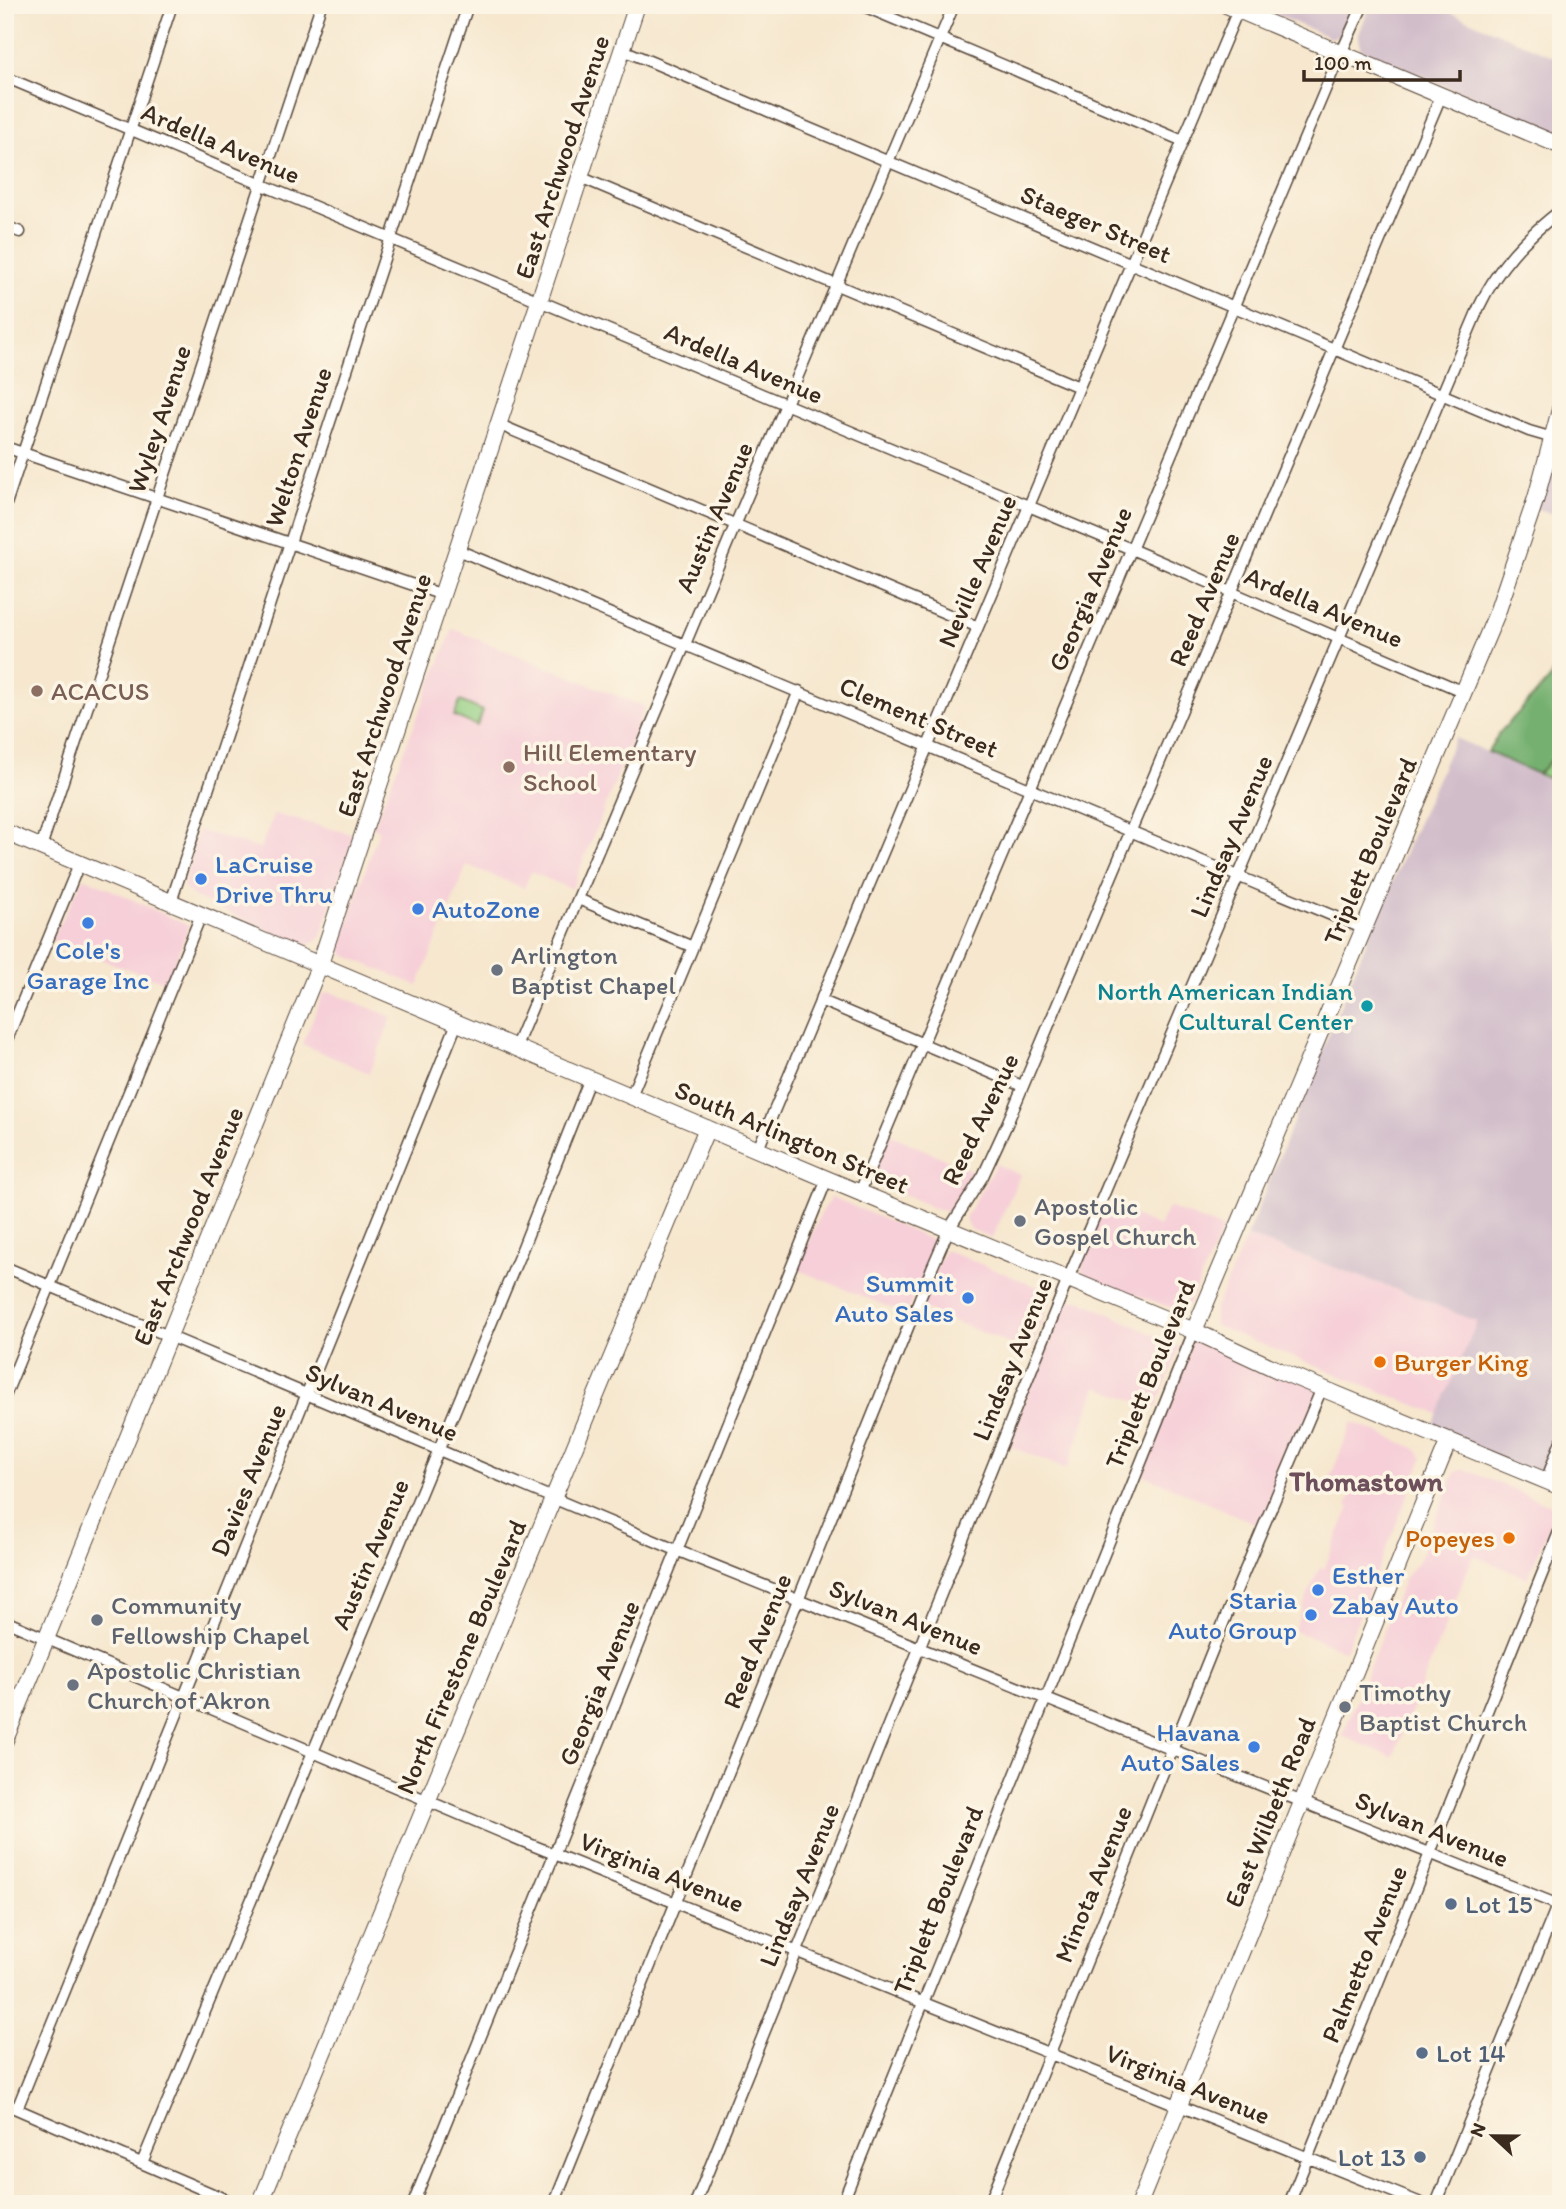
<svg xmlns="http://www.w3.org/2000/svg" width="1566" height="2209" viewBox="0 0 1566 2209" font-family="Itim,sans-serif">
<rect width="100%" height="100%" fill="#fcf5e5"/>
<filter id="ink" filterUnits="userSpaceOnUse"><feTurbulence type="fractalNoise" baseFrequency=".0143" numOctaves="2"/><feDisplacementMap in="SourceGraphic" scale="14" xChannelSelector="R" yChannelSelector="G"/><feConvolveMatrix kernelMatrix="1 2 1 2 8 2 1 2 1" color-interpolation-filters="sRGB"/></filter>
<filter id="wash" filterUnits="userSpaceOnUse"><feTurbulence type="fractalNoise" baseFrequency=".00686" numOctaves="4" result="noise"/><feDisplacementMap in="SourceGraphic" scale="28" xChannelSelector="R" yChannelSelector="G"/><feGaussianBlur stdDeviation="1.57" result="paint"/><feColorMatrix in="noise" values="0 0 0 0 0 0 0 0 0 0 0 0 0 0 0 0 0 1.4 0 .05"/><feComposite in="paint" operator="in"/></filter>
<g filter="url(#wash)">
<rect width="100%" height="100%" fill="#f6e7ce"/>
<path fill="#f6cfd8" d="M453,629L645,707L572,889L531,872L524,888L467,865L418,986L345,955L340,949V945L379,830L373,827Z
M274,814L355,835L320,938L313,943L302,946L194,897L183,887L198,830L260,849Z
M84,877L189,926L167,983L51,941Z
M330,992L392,1017L369,1073L302,1044L323,994Z
M889,1134L979,1174L954,1209L947,1211L938,1210L877,1183L873,1176Z
M996,1164L1020,1175L992,1239L969,1228L965,1218Z
M832,1197L934,1241L932,1254L906,1314L796,1269L823,1209Z
M1105,1203L1159,1227L1168,1207L1223,1229L1189,1304L1184,1308L1175,1309L1090,1279L1082,1273L1081,1263Z
M1247,1236L1417,1297L1478,1322L1438,1414L1215,1326L1214,1311Z
M945,1250L1048,1291L1051,1298L1030,1352L919,1307Z
M1067,1300H1080L1180,1347L1156,1408L1097,1387L1067,1469L1006,1445Z
M1194,1331L1322,1388L1263,1527L1137,1472Z
M1352,1422L1412,1447L1418,1450L1423,1458L1345,1651L1294,1630L1314,1579L1320,1568L1324,1569L1350,1507L1347,1506L1351,1496L1327,1486Z
M1464,1469L1553,1506L1555,1511L1528,1578L1473,1556L1393,1757L1342,1736L1405,1577L1418,1561L1455,1472Z"/>
<path fill="#d1bdca" d="M1253,5H1356L1341,36L1331,38Z
M1370,5H1452L1450,12L1561,60V135L1372,55L1360,48L1359,34Z
M1551,443L1561,446V516L1533,508Z
M1455,738L1561,784V1441L1546,1481L1430,1432L1477,1322L1417,1297L1247,1236L1374,923Z"/>
<path fill="#92cd81" stroke="#667c50" stroke-width="2" d="M460,701L483,711L477,726L454,716Z
M1561,753V784L1538,774L1556,755Z"/>
<path fill="#75b06f" stroke="#586d46" stroke-width="2" d="M1561,657V753L1555,755L1538,774L1488,752L1499,733L1548,681Z"/>
</g>
<g filter="url(#ink)">
<g fill="none" stroke-linecap="round" stroke-linejoin="round">
<g stroke="#574638" stroke-width="13">
<path id="street" d="M861,5L1183,141
M623,50L1529,431L1553,438
M5,77L1131,549L1464,692
M580,177L1079,387
M5,226L20,232
M500,425L978,627
M5,447L443,595
M5,507L172,5
M458,550L1362,928
M41,847L321,5
M578,899L693,947
M171,902L468,5
M820,1000L1022,1086
M5,1044L79,864
M516,1046L954,5
M631,1096L799,691
M758,1149L1238,10
M860,1192L1333,71L1363,5
M5,1267L676,1550L1561,1906
M5,1396L201,915
M1546,1481L1561,1441
M5,1621L522,1841L1423,2204
M5,2104L236,2204
M17,2109L457,1023
M142,2163L523,1247L590,1078
M413,2204L827,1179
M554,2204L932,1268L949,1229L983,1176L1007,1124L1441,96
M695,2204L1068,1279L1479,307C1498,266 1525,238 1561,210
M842,2204L1194,1331
M989,2204L1237,1589L1322,1388
M1289,2204L1561,1527
M1436,2204L1561,1896"/>
</g>
<g stroke="#574638" stroke-width="18">
<path id="secondary" d="M1226,5L1561,146
M5,832L827,1179L1194,1331L1280,1371L1561,1487
M1194,1331L1497,613L1536,498L1561,406
M5,1740L320,964L637,5
M260,2204L707,1128
M1139,2204L1449,1440"/>
</g>
<use href="#street" stroke="#fff" stroke-width="10"/>
<use href="#secondary" stroke="#fff" stroke-width="16"/>
</g>
</g>
<g fill="#8d6e63" stroke="#fcf5e5" stroke-width="2.5">
<circle cx="37" cy="691" r="7"/>
<circle cx="509" cy="767" r="7"/>
</g>
<g fill="#3f7fe0" stroke="#fcf5e5" stroke-width="2.5">
<circle cx="201" cy="879" r="7"/>
<circle cx="418" cy="909" r="7"/>
<circle cx="88" cy="923" r="7"/>
<circle cx="968" cy="1298" r="7"/>
<circle cx="1318" cy="1590" r="7"/>
<circle cx="1311" cy="1615" r="7"/>
<circle cx="1254" cy="1747" r="7"/>
</g>
<g fill="#6b7280" stroke="#fcf5e5" stroke-width="2.5">
<circle cx="497" cy="970" r="7"/>
<circle cx="1020" cy="1221" r="7"/>
<circle cx="97" cy="1620" r="7"/>
<circle cx="73" cy="1685" r="7"/>
<circle cx="1345" cy="1707" r="7"/>
</g>
<circle fill="#0f9aa8" stroke="#fcf5e5" stroke-width="2.5" cx="1367" cy="1006" r="7"/>
<g fill="#e8710a" stroke="#fcf5e5" stroke-width="2.5">
<circle cx="1380" cy="1362" r="7"/>
<circle cx="1509" cy="1538" r="7"/>
</g>
<g fill="#5c6f8a" stroke="#fcf5e5" stroke-width="2.5">
<circle cx="1451" cy="1904" r="7"/>
<circle cx="1422" cy="2053" r="7"/>
<circle cx="1420" cy="2157" r="7"/>
</g>
<g text-anchor="middle" dominant-baseline="central" stroke-width="7" stroke-linejoin="round" paint-order="stroke">
<g font-size="26" fill="#3b2a1e" stroke="#fcf5e5">
<text transform="translate(221 143) rotate(23)">Ardella Avenue</text>
<text transform="translate(562 157) rotate(-72)">East Archwood Avenue</text>
<text transform="translate(1096 224) rotate(23)">Staeger Street</text>
<text transform="translate(744 363) rotate(23)">Ardella Avenue</text>
<text transform="translate(159 419) rotate(-72)">Wyley Avenue</text>
<text transform="translate(298 447) rotate(-72)">Welton Avenue</text>
<text transform="translate(714 517) rotate(-67)">Austin Avenue</text>
<text transform="translate(977 571) rotate(-67)">Neville Avenue</text>
<text transform="translate(1090 589) rotate(-67)">Georgia Avenue</text>
<text transform="translate(1204 599) rotate(-67)">Reed Avenue</text>
<text transform="translate(1324 607) rotate(23)">Ardella Avenue</text>
<text transform="translate(384 695) rotate(-72)">East Archwood Avenue</text>
<text transform="translate(919 717) rotate(23)">Clement Street</text>
<text transform="translate(1231 836) rotate(-67)">Lindsay Avenue</text>
<text transform="translate(1370 851) rotate(-67)">Triplett Boulevard</text>
<text transform="translate(980 1119) rotate(-64)">Reed Avenue</text>
<text transform="translate(792 1137) rotate(23)">South Arlington Street</text>
<text transform="translate(188 1226) rotate(-68)">East Archwood Avenue</text>
<text transform="translate(1012 1359) rotate(-68)">Lindsay Avenue</text>
<text transform="translate(1150 1374) rotate(-68)">Triplett Boulevard</text>
<text transform="translate(382 1402) rotate(23)">Sylvan Avenue</text>
<text transform="translate(248 1480) rotate(-68)">Davies Avenue</text>
<text transform="translate(370 1554) rotate(-67)">Austin Avenue</text>
<text transform="translate(906 1617) rotate(22)">Sylvan Avenue</text>
<text transform="translate(757 1641) rotate(-68)">Reed Avenue</text>
<text transform="translate(461 1657) rotate(-67)">North Firestone Boulevard</text>
<text transform="translate(599 1683) rotate(-68)">Georgia Avenue</text>
<text transform="translate(1270 1812) rotate(-68)">East Wilbeth Road</text>
<text transform="translate(1432 1829) rotate(22)">Sylvan Avenue</text>
<text transform="translate(662 1872) rotate(22)">Virginia Avenue</text>
<text transform="translate(1093 1884) rotate(-68)">Minota Avenue</text>
<text transform="translate(799 1885) rotate(-68)">Lindsay Avenue</text>
<text transform="translate(938 1900) rotate(-68)">Triplett Boulevard</text>
<text transform="translate(1364 1954) rotate(-68)">Palmetto Avenue</text>
<text transform="translate(1188 2084) rotate(22)">Virginia Avenue</text>
</g>
<g font-size="26" fill="#785e54" stroke="#fcf5e5" text-anchor="start">
<text x="51" y="691">ACACUS</text>
<text x="523" y="752">Hill Elementary<tspan x="523" dy="30">School</tspan></text>
</g>
<g font-size="26" fill="#366cbe" stroke="#fcf5e5" text-anchor="start">
<text x="215" y="864">LaCruise<tspan x="215" dy="30">Drive Thru</tspan></text>
<text x="432" y="909">AutoZone</text>
<text x="88" y="950" text-anchor="middle">Cole's<tspan x="88" dy="30">Garage Inc</tspan></text>
<text x="954" y="1283" text-anchor="end">Summit<tspan x="954" dy="30">Auto Sales</tspan></text>
<text x="1332" y="1575">Esther<tspan x="1332" dy="30">Zabay Auto</tspan></text>
<text x="1297" y="1600" text-anchor="end">Staria<tspan x="1297" dy="30">Auto Group</tspan></text>
<text x="1240" y="1732" text-anchor="end">Havana<tspan x="1240" dy="30">Auto Sales</tspan></text>
</g>
<g font-size="26" fill="#5b616d" stroke="#fcf5e5" text-anchor="start">
<text x="511" y="955">Arlington<tspan x="511" dy="30">Baptist Chapel</tspan></text>
<text x="1034" y="1206">Apostolic<tspan x="1034" dy="30">Gospel Church</tspan></text>
<text x="111" y="1605">Community<tspan x="111" dy="30">Fellowship Chapel</tspan></text>
<text x="87" y="1670">Apostolic Christian<tspan x="87" dy="30">Church of Akron</tspan></text>
<text x="1359" y="1692">Timothy<tspan x="1359" dy="30">Baptist Church</tspan></text>
</g>
<g font-size="26" fill="#0d838f" stroke="#fcf5e5" text-anchor="end">
<text x="1353" y="991">North American Indian<tspan x="1353" dy="30">Cultural Center</tspan></text>
</g>
<g font-size="26" fill="#c56008" stroke="#fcf5e5" text-anchor="start">
<text x="1394" y="1362">Burger King</text>
<text x="1495" y="1538" text-anchor="end">Popeyes</text>
</g>
<g font-size="26" fill="#4e5e75" stroke="#fcf5e5" text-anchor="start">
<text x="1465" y="1904">Lot 15</text>
<text x="1436" y="2053">Lot 14</text>
<text x="1406" y="2157" text-anchor="end">Lot 13</text>
</g>
<g font-size="28" font-weight="bold" fill="#6e505c" stroke="#fcf5e5">
<text x="1366" y="1481">Thomastown</text>
</g>
</g>
<rect width="1566" height="2209" fill="none" stroke="#fcf5e5" stroke-width="28"/>
<g transform="translate(1493 2136) rotate(292)" stroke="#fcf5e5" stroke-width="5" paint-order="stroke">
<path d="M0-5L12 26L0 18L-12 26Z" fill="#3b2a1e"/>
<text y="-10" font-size="19" font-weight="bold" text-anchor="middle" fill="#3b2a1e">N</text>
</g>
<path d="M1304 70v10h156v-10" fill="none" stroke="#3b2a1e" stroke-width="3.5"/>
<text x="1314" y="70" font-size="21" fill="#3b2a1e" stroke="#fcf5e5" stroke-width="5" paint-order="stroke">100 m</text>
</svg>
